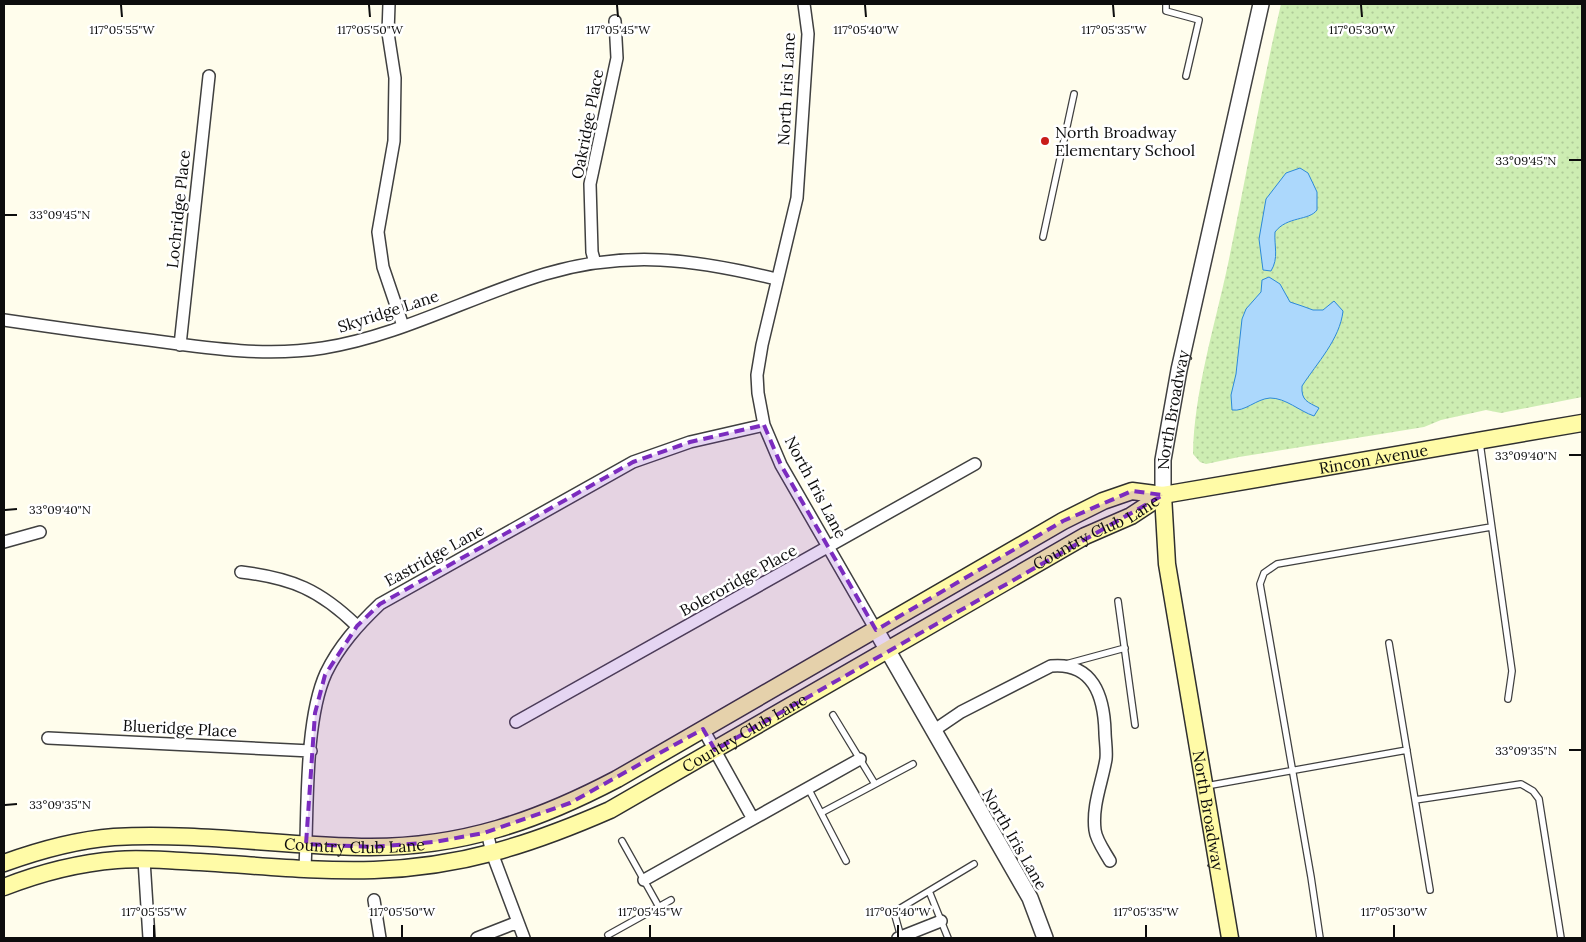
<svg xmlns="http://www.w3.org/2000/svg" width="1586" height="942" viewBox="0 0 1586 942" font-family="Lora,serif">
<defs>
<pattern id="grass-dots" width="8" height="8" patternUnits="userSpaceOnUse" patternTransform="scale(1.25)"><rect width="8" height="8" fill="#cdedb2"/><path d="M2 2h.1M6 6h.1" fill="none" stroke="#afca98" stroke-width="1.8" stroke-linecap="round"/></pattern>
</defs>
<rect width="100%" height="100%" fill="#fffdec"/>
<path fill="url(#grass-dots)" d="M1281,4L1582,5V397L1501,413L1486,410L1441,420L1424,427L1239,457L1206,464L1200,462L1193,454C1194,392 1215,325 1228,264C1246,177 1261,90 1281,4Z"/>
<path fill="#acd8fc" stroke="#2c89d9" d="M1300,168L1308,173L1317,192V210C1309,221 1287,216 1275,232C1274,246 1279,258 1271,271L1263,270L1259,239L1266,199L1286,173Z
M1269,277L1280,284L1290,302L1302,306L1313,310H1323L1334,301L1343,311C1340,339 1317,363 1302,386C1301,401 1308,402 1319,408L1314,416C1299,411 1286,398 1270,398C1256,399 1245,412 1232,410L1231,395L1236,374L1242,319L1246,309L1261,292L1262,280Z"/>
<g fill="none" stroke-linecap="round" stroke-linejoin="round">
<g stroke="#404040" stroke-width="8">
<path id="service" d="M1166,4V11L1199,20L1186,76
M1043,237L1074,94
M1480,443L1512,671L1508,699
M1118,601L1135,725
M1389,643L1430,890
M1066,664L1125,648
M833,715L875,784
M1206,786L1407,750
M808,788L846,861
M1415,800L1521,784L1533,791L1539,799L1561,938
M821,813L913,764
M622,841L659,907
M929,891L948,938
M608,935L671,900
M901,937L894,912L974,864
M1320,938L1311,877L1260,584L1264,573L1277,564L1491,527"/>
</g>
<g stroke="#404040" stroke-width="14">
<path id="minor" d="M389,4L388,33L395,78L394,141L378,232L383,267L403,326
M804,4L808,34L797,198L762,345L757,375L758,393L764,425L781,465L876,630
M595,263L592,252L590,184L617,58L615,21
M4,320C52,327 101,334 149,340C207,348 265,357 323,348C400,336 471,296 545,274C627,250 694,259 776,279
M180,345L209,76
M4,542L40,532
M241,572C292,578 320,590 357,626
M516,722L975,464
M703,729L753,819
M933,731L961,712L1051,666C1093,662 1104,696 1105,732C1105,740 1107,750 1106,759C1102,783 1092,805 1095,830C1096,840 1105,852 1110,861
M48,738L311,751
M487,832L492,853L524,938
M144,860L149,938
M305,867C308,814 304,721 326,673C339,646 358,625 380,604L633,462L690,442L764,425
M644,880L860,759
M374,900L380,938
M477,938L518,922
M898,938L941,921"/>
</g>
<g stroke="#404040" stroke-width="18">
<g id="tertiary">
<path id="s1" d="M1163,495V460L1179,370L1261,4"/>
<path d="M876,630L1030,898L1045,938"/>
</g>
</g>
<g stroke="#2f2f2f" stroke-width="19">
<g id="secondary">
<path id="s2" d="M1163,495L1167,564L1230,938"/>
<path id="s3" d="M4,863C40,850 76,840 114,837C200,832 286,847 371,847C462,847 537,821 617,779L1063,521L1103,501L1132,491L1163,495L1582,423"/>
<path id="s4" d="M4,887C40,873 78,863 117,860C138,858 160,860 181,861C245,864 310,872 374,870C461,867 530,845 610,810L1085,536L1131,516L1163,495"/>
</g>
</g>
<use href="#service" stroke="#fff" stroke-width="5.5"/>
<use href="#minor" stroke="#fff" stroke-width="11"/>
<use href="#tertiary" stroke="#fff" stroke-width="15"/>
<use href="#secondary" stroke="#fffba7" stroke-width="16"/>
</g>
<path fill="#7b2cbf" fill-opacity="0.2" stroke="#7b2cbf" stroke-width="4" stroke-dasharray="10 6" stroke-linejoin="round" d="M764,425L781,465L876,630L1063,521L1132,491L1163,495L715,750L703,729L570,803L484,833L434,842L373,847L306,844L315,713L325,675L357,626L380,604L633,462L690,442Z"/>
<path fill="none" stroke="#0d0d0d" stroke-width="2" d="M121,5L122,17M369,5L370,17M617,5L618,17M865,5L866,17M1113,5L1114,17M1361,5L1362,17M1569,160H1581M5,215H17M1569,455H1581M5,510L17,509M1569,750H1581M5,805L17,804M154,925V937M402,925V937M650,925V937M898,925V937M1146,925V937M1394,925V937"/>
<circle fill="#c91c19" stroke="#fff" stroke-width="2" cx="1045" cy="141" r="5"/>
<g text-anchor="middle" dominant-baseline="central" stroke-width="5" stroke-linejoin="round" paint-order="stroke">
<g font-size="16" fill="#0d0d0d" stroke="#fff">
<text transform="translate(786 89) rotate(-87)">North Iris Lane</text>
<text transform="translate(587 124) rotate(-79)">Oakridge Place</text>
<text transform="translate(178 209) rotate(-84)">Lochridge Place</text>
<text transform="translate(388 311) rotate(-18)">Skyridge Lane</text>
<text stroke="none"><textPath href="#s1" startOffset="86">North Broadway</textPath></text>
<text stroke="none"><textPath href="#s3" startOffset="1464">Rincon Avenue</textPath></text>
<text transform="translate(816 487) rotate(62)">North Iris Lane</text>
<text stroke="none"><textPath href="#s4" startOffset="1179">Country Club Lane</textPath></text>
<text transform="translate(434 555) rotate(-29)">Eastridge Lane</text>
<text transform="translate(738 580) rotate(-29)">Boleroridge Place</text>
<text transform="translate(180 728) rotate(3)">Blueridge Place</text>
<text stroke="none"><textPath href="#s4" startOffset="774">Country Club Lane</textPath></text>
<text stroke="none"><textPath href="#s2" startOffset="319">North Broadway</textPath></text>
<text transform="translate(1015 839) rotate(60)">North Iris Lane</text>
<text stroke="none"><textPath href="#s3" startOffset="354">Country Club Lane</textPath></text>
</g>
<g font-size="16" fill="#0d0d0d" stroke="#fff" text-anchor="start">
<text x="1055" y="132">North Broadway<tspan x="1055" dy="18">Elementary School</tspan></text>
</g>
</g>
<g font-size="12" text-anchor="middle" fill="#0d0d0d" stroke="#fff" stroke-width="5" stroke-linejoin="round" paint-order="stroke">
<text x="122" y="34">117°05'55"W</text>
<text x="370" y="34">117°05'50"W</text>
<text x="618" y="34">117°05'45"W</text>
<text x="866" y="34">117°05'40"W</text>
<text x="1114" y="34">117°05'35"W</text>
<text x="1362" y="34">117°05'30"W</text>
<text x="1526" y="165">33°09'45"N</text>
<text x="60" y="219">33°09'45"N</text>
<text x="1526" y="460">33°09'40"N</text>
<text x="60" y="514">33°09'40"N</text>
<text x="1526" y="755">33°09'35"N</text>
<text x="60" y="809">33°09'35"N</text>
<text x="154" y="916">117°05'55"W</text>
<text x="402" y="916">117°05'50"W</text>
<text x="650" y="916">117°05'45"W</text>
<text x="898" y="916">117°05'40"W</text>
<text x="1146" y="916">117°05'35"W</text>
<text x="1394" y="916">117°05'30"W</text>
</g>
<rect width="1586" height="942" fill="none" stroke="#0d0d0d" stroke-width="10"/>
</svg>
